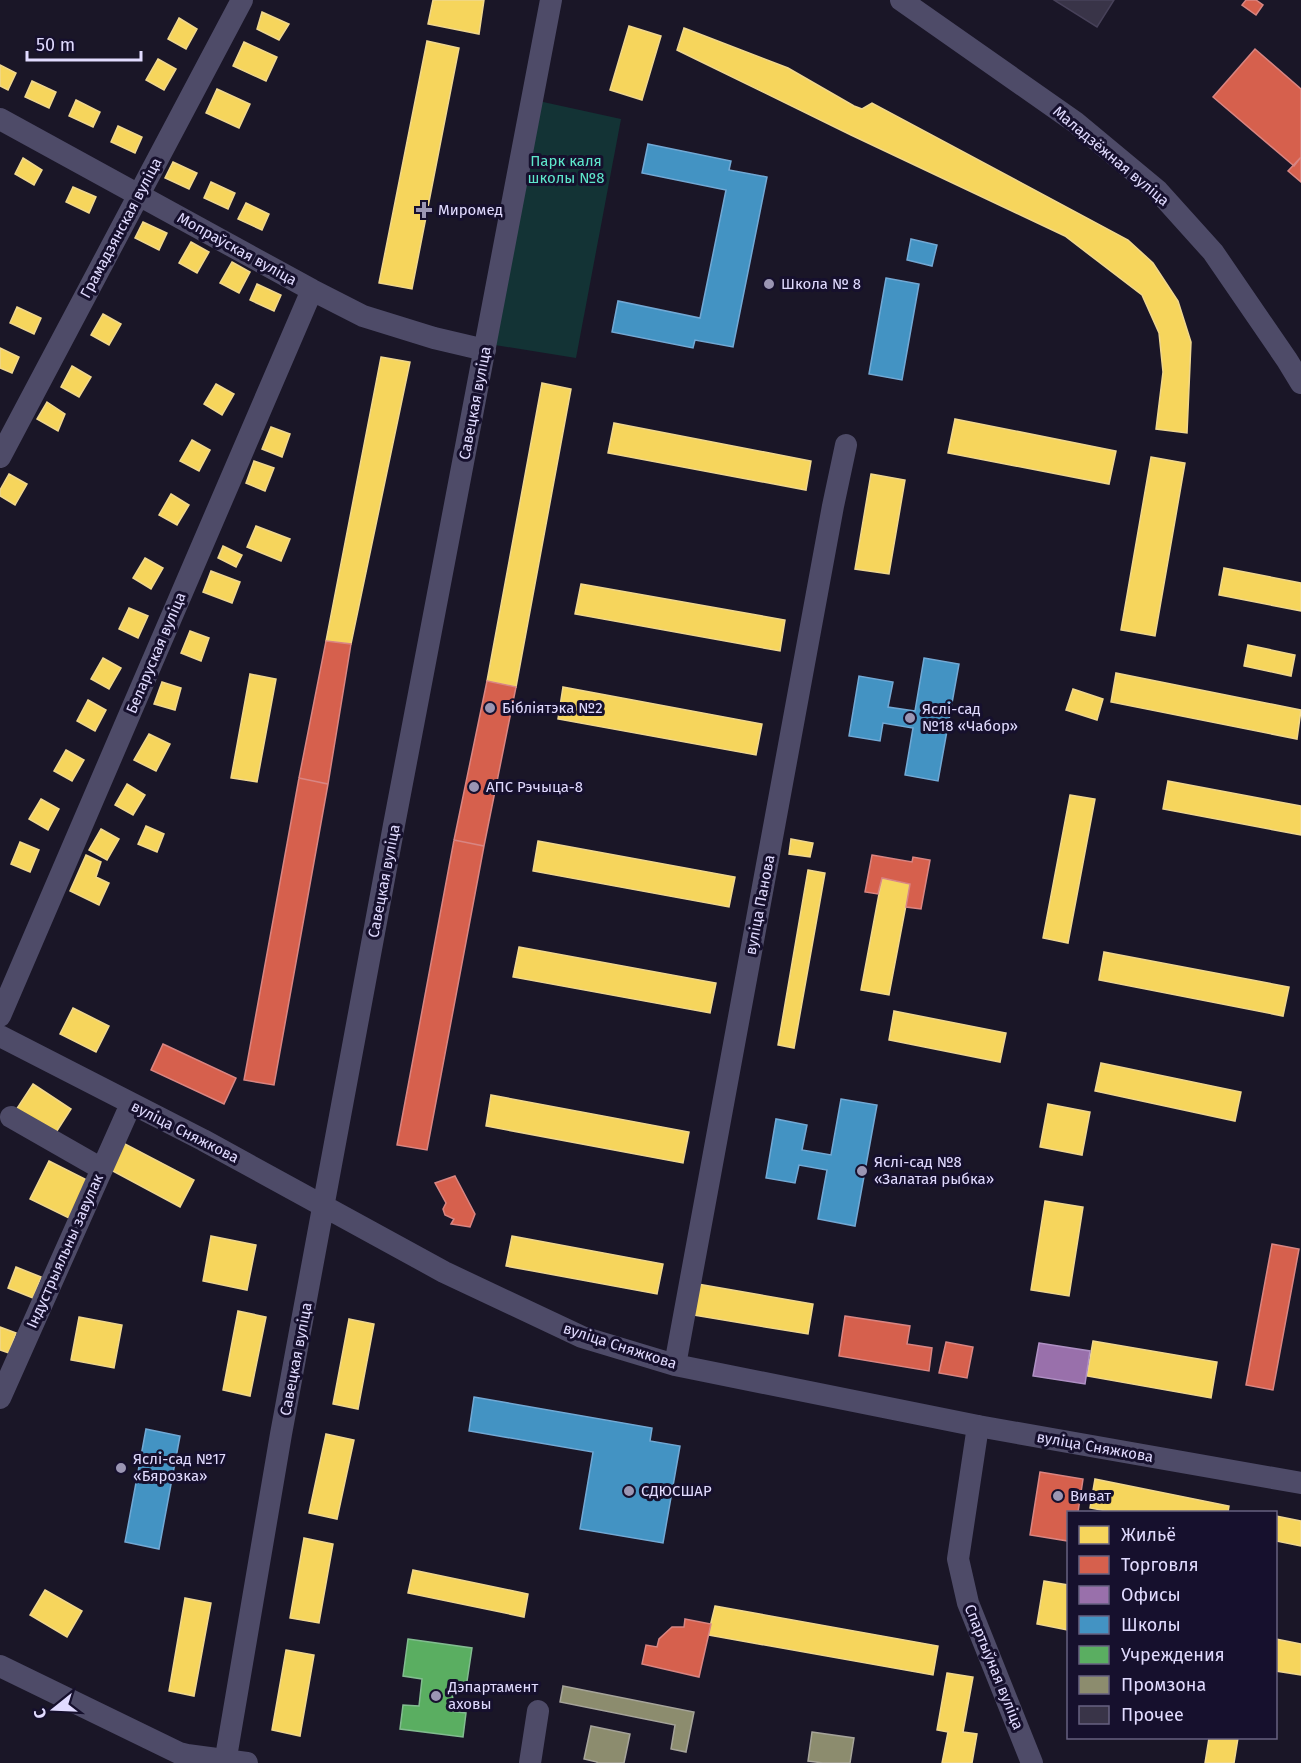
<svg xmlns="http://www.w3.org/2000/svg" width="1301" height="1763" viewBox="0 0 1301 1763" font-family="'Fira Sans',sans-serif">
<rect width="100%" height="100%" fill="#1a1627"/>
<path fill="#133335" d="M534,100L621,119L576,358L489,344Z"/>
<path fill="#f6d55c" stroke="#f0d78d" stroke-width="1.5" d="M433,0H484L479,34L428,24Z
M262,12L289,24L279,40L257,29Z
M179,18L197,29L186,49L168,39Z
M629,26L661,36L642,100L610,90Z
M684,28L788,68L854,106L862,109L872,103L1128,240L1153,263L1178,301L1191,342L1187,433L1156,429L1163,372L1159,333L1142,295L1065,236L851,135L677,50Z
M427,41L459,48L412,289L379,283Z
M244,42L277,57L266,81L233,66Z
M158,59L176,69L164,90L146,80Z
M0,65L16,73L8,90L0,86Z
M32,81L56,92L49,108L25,97Z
M217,89L250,104L239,128L206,113Z
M76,100L100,112L93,127L69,116Z
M118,126L142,137L135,153L111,142Z
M23,158L42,170L34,185L15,174Z
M173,162L197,173L189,189L165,178Z
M211,182L235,193L228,209L204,198Z
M73,187L96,197L89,213L66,202Z
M246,203L269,214L262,230L238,219Z
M143,222L167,233L159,250L135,238Z
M191,242L209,252L197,273L179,263Z
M232,262L250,272L239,293L220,283Z
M257,284L281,295L274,311L250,300Z
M17,307L41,318L34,334L10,323Z
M103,314L121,324L109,345L91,335Z
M0,348L19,357L12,373L0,368Z
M381,357L410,362L351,644L326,641Z
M72,366L91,377L79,397L61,387Z
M542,383L571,389L516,687L487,681Z
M216,384L234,394L222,415L204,404Z
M47,402L65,414L58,431L37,419Z
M955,419L1116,451L1109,484L948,453Z
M614,423L811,461L806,490L608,453Z
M271,427L290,434L282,457L262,449Z
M192,440L210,450L199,471L180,461Z
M1151,457L1185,463L1155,636L1121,630Z
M254,461L274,468L265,491L246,483Z
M9,474L27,484L15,505L0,496V490Z
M871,474L905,480L889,574L855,569Z
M171,494L189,505L177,525L159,515Z
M256,526L290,539L281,561L247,547Z
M223,546L242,555L236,567L218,558Z
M145,558L163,568L151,589L133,578Z
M1224,568L1301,583V611L1219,595Z
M211,571L240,582L232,603L203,592Z
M581,584L785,620L780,651L575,614Z
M129,608L148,616L138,638L119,629Z
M190,631L209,638L201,661L181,653Z
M1248,645L1295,655L1291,676L1244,666Z
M103,658L121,668L109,689L91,679Z
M1116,673L1301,710L1297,739L1111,702Z
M250,674L276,679L257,782L231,778Z
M162,682L181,688L175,710L154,704Z
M563,687L762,724L756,755L558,719Z
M1073,689L1103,699L1097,720L1066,710Z
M88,700L106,710L95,731L77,721Z
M149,734L170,744L156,771L134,760Z
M66,750L84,760L72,781L54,771Z
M1168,781L1301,806V835L1163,809Z
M127,784L145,795L133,815L115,805Z
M1070,795L1095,799L1068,943L1043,938Z
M41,799L59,809L48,830L29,819Z
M146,826L164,834L157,852L138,844Z
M101,829L119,839L107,860L89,850Z
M791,839L813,843L810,857L789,854Z
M538,841L735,877L729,907L533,871Z
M20,842L39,850L30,872L11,864Z
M86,855L101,862L96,877L109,883L99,905L70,891Z
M808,870L825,873L794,1048L778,1045Z
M882,878L910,884L889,995L861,990Z
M519,947L716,983L710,1013L513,977Z
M1104,952L1289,987L1283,1016L1099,980Z
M73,1008L109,1026L96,1052L60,1034Z
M894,1011L1006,1033L1000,1062L889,1040Z
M1101,1063L1241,1092L1235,1121L1095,1091Z
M33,1084L71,1109L55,1134L16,1110Z
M491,1095L689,1132L683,1163L486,1126Z
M1048,1104L1090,1112L1082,1155L1040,1147Z
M123,1143L194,1180L180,1207L109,1169Z
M49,1161L87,1180L69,1218L30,1199Z
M1045,1201L1083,1207L1069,1296L1031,1290Z
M211,1236L256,1245L247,1290L203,1281Z
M512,1236L663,1264L657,1294L506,1266Z
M16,1267L41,1277L33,1298L8,1288Z
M692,1283L813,1304L808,1334L687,1314Z
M238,1311L266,1317L250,1396L223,1390Z
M79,1317L122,1325L114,1368L71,1360Z
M349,1319L374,1324L358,1409L333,1404Z
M0,1327L16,1333L9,1353L0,1350Z
M1093,1341L1217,1362L1211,1398L1087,1376Z
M326,1434L354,1440L337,1519L309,1513Z
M1095,1479L1229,1506L1228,1512H1112L1090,1508Z
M1276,1516L1301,1521V1546L1276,1541Z
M304,1538L333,1544L319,1623L290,1618Z
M413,1570L528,1594L524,1617L408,1593Z
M1044,1581L1068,1585V1630L1037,1624Z
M45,1590L82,1611L67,1637L30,1615Z
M185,1598L211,1603L194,1696L169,1691Z
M715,1606L938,1646L933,1675L708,1635Z
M1276,1639L1301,1644V1675L1276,1671Z
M286,1650L314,1655L300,1736L272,1730Z
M947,1673L973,1677L963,1732L977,1734L972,1763H942L948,1732L937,1730Z
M1209,1738H1238L1234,1763H1205Z"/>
<path fill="#d6604d" stroke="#d98582" stroke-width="1.5" d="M1246,0H1256L1263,5L1256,15L1242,5Z
M1255,49L1301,89V157L1294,166L1213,97Z
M1301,157V182L1288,171Z
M326,641L351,644L328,784L299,778Z
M487,681L516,687L484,846L454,840Z
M299,778L328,784L274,1085L244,1080Z
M454,840L484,846L427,1150L397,1145Z
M872,855L912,862L913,857L930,860L921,909L906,907L910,884L882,878L878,894L865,892Z
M163,1044L236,1078L224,1104L151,1070Z
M455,1176L475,1214L470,1227L451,1224L454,1219L445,1215L443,1209L446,1203L435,1183Z
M1272,1244L1299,1249L1273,1390L1246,1385Z
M845,1316L910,1326L907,1344L932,1348L929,1371L839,1356Z
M946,1342L973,1347L967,1378L939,1373Z
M1040,1472L1083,1479L1078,1512H1068V1541L1030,1535Z
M685,1619L711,1624L699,1677L642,1664L646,1645L657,1647L659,1639L672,1627H684Z"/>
<path fill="#9970ab" stroke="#af90c4" stroke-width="1.5" d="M1039,1343L1090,1351L1085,1384L1033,1376Z"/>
<path fill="#4393c3" stroke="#72a9d5" stroke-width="1.5" d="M648,144L731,161L729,170L767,177L733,347L695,340L693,348L612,332L618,301L700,318L726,190L642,173Z
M911,239L937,245L932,266L907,260Z
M886,278L919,284L902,380L869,374Z
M924,658L959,664L938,781L905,775L913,728L883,723L880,741L849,736L859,676L893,682L888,707L915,711Z
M841,1099L877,1105L855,1226L818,1219L827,1170L799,1165L795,1183L766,1178L776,1119L807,1125L802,1150L831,1155Z
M474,1397L652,1428L650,1441L680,1446L663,1543L580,1529L593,1452L469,1431Z
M146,1429L180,1436L159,1549L125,1542Z"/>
<path fill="#5aae61" stroke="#82bc90" stroke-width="1.5" d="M408,1639L472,1648L466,1688L454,1687L451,1711L466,1713L463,1737L400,1729L403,1705L419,1706L422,1679L403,1676Z"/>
<path fill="#8c8c6e" stroke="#a6a49a" stroke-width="1.5" d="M563,1686L694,1712L686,1752L671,1749L675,1725L560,1702Z
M591,1726L630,1734L624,1763H597V1762L584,1759Z
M812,1732L854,1738L850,1763H823L808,1761Z"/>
<path fill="#393448" stroke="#474159" stroke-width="1.5" d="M1054,0H1114L1097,27Z"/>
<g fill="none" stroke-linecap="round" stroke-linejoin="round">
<path stroke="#4e4b68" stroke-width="22" d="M901,0L1075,122L1158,191L1213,252L1287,360L1301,383
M0,119L312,290L363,316L434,338L485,350
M0,457L242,0
M0,1016L312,290
M0,1036L203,1140L444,1272L582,1337L675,1365L978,1426L1301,1483
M11,1117L102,1169
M675,1365L833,506L846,445
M0,1398L131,1104
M978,1426L958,1559L968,1603L1032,1763
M0,1666L179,1753L187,1755L247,1763
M225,1763L281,1434L394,825L551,0
M530,1763L538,1711"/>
</g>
<g fill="#9b96b3" stroke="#16102d" stroke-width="2">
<path d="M421 201h6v6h6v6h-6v6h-6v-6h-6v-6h6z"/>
<circle cx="769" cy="284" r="6"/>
<circle cx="490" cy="708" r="6"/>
<circle cx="910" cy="718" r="6"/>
<circle cx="474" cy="787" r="6"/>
<circle cx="862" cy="1171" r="6"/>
<circle cx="121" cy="1468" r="6"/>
<circle cx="629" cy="1491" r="6"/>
<circle cx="1058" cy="1496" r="6"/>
<circle cx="436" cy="1696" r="6"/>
</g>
<g text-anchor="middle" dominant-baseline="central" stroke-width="6" stroke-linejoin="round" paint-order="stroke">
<g font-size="15" fill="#e1dbff" stroke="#16102d">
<text transform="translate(1111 156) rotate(40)">Маладзёжная вуліца</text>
<text transform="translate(121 228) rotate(-62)">Грамадзянская вуліца</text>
<text transform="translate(237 249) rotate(29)">Мопраўская вуліца</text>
<text transform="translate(475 403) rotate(-79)">Савецкая вуліца</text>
<text transform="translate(156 653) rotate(-67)">Беларуская вуліца</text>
<text transform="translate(384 881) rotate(-79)">Савецкая вуліца</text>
<text transform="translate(760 905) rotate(-79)">вуліца Панова</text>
<text transform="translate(185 1132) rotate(27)">вуліца Сняжкова</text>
<text transform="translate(65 1251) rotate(-66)">Індустрыяльны завулак</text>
<text transform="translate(620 1346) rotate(18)">вуліца Сняжкова</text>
<text transform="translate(296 1359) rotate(-79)">Савецкая вуліца</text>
<text transform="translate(1095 1447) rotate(10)">вуліца Сняжкова</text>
<text transform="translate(994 1667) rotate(68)">Спартыўная вуліца</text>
</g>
<g font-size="15" fill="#5ee8cc" stroke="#16102d">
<text x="566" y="161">Парк каля<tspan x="566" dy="17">школы №8</tspan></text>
</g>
<g font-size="15" fill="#e1dbff" stroke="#16102d" text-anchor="start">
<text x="438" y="210">Миромед</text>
<text x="781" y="284">Школа № 8</text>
<text x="502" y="708">Бібліятэка №2</text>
<text x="922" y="709">Яслі-сад<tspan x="922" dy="17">№18 «Чабор»</tspan></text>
<text x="486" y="787">АПС Рэчыца-8</text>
<text x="874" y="1162">Яслі-сад №8<tspan x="874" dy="17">«Залатая рыбка»</tspan></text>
<text x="133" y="1459">Яслі-сад №17<tspan x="133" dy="17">«Бярозка»</tspan></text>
<text x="641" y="1491">СДЮСШАР</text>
<text x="1070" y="1496">Виват</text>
<text x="448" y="1687">Дэпартамент<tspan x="448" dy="17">аховы</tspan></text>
</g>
</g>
<rect x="1067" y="1511" width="210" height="228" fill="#16102d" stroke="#676181" stroke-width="1.5"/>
<rect x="1079" y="1526" width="30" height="18" fill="#f6d55c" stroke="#676181" stroke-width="1.5"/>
<text x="1121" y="1541" font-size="18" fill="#e1dbff">Жильё</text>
<rect x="1079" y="1556" width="30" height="18" fill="#d6604d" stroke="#676181" stroke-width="1.5"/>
<text x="1121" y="1571" font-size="18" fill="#e1dbff">Торговля</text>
<rect x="1079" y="1586" width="30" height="18" fill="#9970ab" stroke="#676181" stroke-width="1.5"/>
<text x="1121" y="1601" font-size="18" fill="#e1dbff">Офисы</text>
<rect x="1079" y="1616" width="30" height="18" fill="#4393c3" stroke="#676181" stroke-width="1.5"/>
<text x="1121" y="1631" font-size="18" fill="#e1dbff">Школы</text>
<rect x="1079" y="1646" width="30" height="18" fill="#5aae61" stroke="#676181" stroke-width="1.5"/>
<text x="1121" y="1661" font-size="18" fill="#e1dbff">Учреждения</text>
<rect x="1079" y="1676" width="30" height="18" fill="#8c8c6e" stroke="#676181" stroke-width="1.5"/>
<text x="1121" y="1691" font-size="18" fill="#e1dbff">Промзона</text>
<rect x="1079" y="1706" width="30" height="18" fill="#393448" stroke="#676181" stroke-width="1.5"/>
<text x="1121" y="1721" font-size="18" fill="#e1dbff">Прочее</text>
<g transform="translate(54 1709) rotate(252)" stroke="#16102d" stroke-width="4.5" paint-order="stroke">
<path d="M0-4.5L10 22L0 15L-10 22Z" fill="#e1dbff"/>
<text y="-9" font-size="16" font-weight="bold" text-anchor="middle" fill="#e1dbff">С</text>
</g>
<path d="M27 51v9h114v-9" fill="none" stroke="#e1dbff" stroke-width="3"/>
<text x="36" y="51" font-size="18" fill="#e1dbff" stroke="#16102d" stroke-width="4.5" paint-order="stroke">50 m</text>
</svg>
